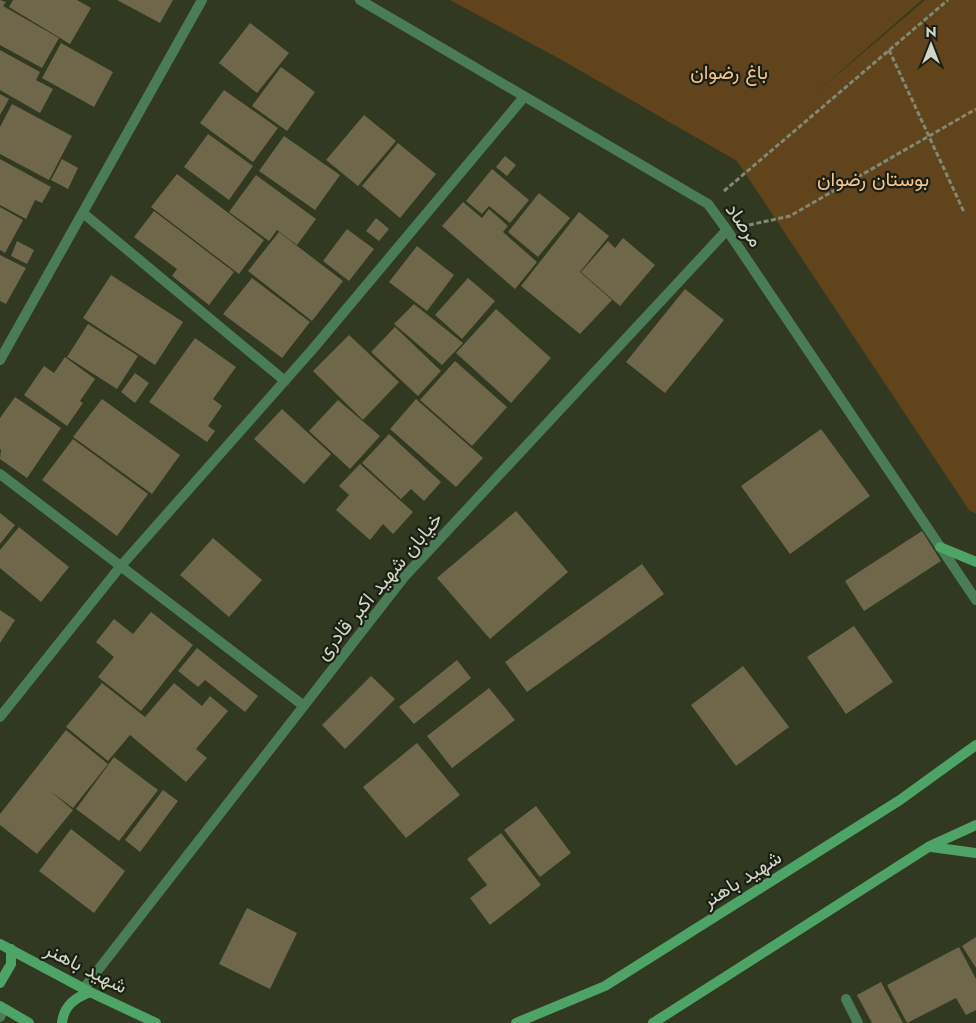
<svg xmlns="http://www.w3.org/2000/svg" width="976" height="1023" viewBox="0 0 976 1023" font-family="Jost,Vazirmatn,sans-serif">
<rect width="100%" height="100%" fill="#313a20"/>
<path fill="#61431c" d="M450,0H922L811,97L925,0H976V514L969,510L737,161L560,59Z"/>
<path fill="#6e6749" d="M0,0L6,2L3,6L59,38L42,68L0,45Z
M13,0H77L91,8L70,44L9,7Z
M117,0H173L160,23Z
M250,23L289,53L257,93L219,63Z
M61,43L113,72L94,107L42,78Z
M0,50L40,72L36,80L53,89L40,113L0,90Z
M281,67L315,92L287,131L252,106Z
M224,90L278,128L253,162L200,123Z
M0,94L9,99L0,115Z
M12,104L72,136L49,180L0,154V127Z
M364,115L396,141L358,186L326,160Z
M208,134L253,166L229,200L184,167Z
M284,136L340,175L315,210L259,171Z
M398,143L436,174L400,218L362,186Z
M505,156L516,165L507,176L496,167Z
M0,159L51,187L42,203L35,200L26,219L0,205Z
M62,159L78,168L68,189L51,180Z
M492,169L529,200L510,223L489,206L482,214L466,201Z
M177,174L264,240L239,274L151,207Z
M256,175L316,219L297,245L277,230L269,241L229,212Z
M539,193L570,218L538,257L508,232Z
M463,202L482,218L489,209L508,226L503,232L537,262L515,289L442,226Z
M0,207L23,220L5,253L0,250Z
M154,211L234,272L209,305L172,276L177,269L134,237Z
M579,212L609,236L580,272L612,300L580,334L521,286Z
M376,218L389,229L379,241L366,231Z
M347,229L374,249L349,281L323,261Z
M279,232L343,281L312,321L248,271Z
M623,238L655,265L620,306L581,272L608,241L615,248Z
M17,241L34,250L27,264L11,256Z
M417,246L454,275L427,311L389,282Z
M0,255L26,268L6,304L0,301Z
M111,275L183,322L155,365L83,318Z
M252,278L310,322L282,358L223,314Z
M468,278L495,301L462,339L435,315Z
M685,289L724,320L665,393L626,362Z
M414,304L463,343L442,365L394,324Z
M496,309L551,358L511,403L456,353Z
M88,324L138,356L117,389L67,357Z
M395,327L441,371L418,396L371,352Z
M349,335L399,382L363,420L313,371Z
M195,338L236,367L213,399L222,406L208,426L215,431L207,442L149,402Z
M65,357L95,379L80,401L83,403L67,426L24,395L44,366L54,373Z
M455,361L507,407L472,446L420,400Z
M135,373L149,383L135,403L121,392Z
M15,397L61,428L27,478L0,459L1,450L0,449V418Z
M102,399L180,455L152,494L73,437Z
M416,399L483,458L456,487L390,429Z
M338,400L380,436L350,469L309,431Z
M282,409L331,454L304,484L254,439Z
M821,429L870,496L790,554L741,486Z
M389,434L441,482L424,501L411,489L401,499L362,463Z
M73,439L148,494L117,536L42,480Z
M360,464L413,512L393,534L383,524L370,540L336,510L349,495L339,486Z
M516,511L568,572L490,639L437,578Z
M0,513L15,525L0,544Z
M19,527L69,567L41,602L0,568V550Z
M922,531L941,561L864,611L845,581Z
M213,538L262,580L229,617L180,575Z
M642,564L664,594L527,692L505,662Z
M0,610L15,620L0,643Z
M151,612L193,645L141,711L98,677L114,657L96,642L114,619L133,634Z
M854,626L893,682L846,714L807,657Z
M197,648L258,696L245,712L205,680L198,687L178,671Z
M457,660L471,678L414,724L399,707Z
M743,666L789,727L736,766L691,705Z
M371,676L395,699L345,749L322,725Z
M102,683L145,717L174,683L202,706L210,696L228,711L196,749L207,758L186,782L130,735L108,761L66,727Z
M489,688L515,720L452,768L427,736Z
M66,730L108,764L73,808L50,791L73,810L37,854L0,825V814Z
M417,743L460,795L406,838L363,787Z
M114,757L158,790L119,841L76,809Z
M163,790L178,801L140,852L125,840Z
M536,806L571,853L540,877L504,830Z
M71,829L125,871L94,913L39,871Z
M501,833L541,885L490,925L470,898L487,885L467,859Z
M247,908L297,933L270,989L219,964Z
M976,937V968L962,946Z
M959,947L976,979V1010L966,1015L956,998L907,1023L887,985Z
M881,982L903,1023H872L857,995Z"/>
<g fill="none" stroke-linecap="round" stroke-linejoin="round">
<path stroke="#818974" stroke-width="3" stroke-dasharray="5 2.5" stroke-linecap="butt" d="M889,50L964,212
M724,191L948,0
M749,225L790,216L976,109"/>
<path stroke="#4a7d56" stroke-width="10" d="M83,213L285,381
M0,360L202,0
M0,474L304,706
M0,717L120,567L312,350L524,97
M84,988L405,576L727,230
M846,999L858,1023
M0,1017L4,1009"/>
<path stroke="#4a7d56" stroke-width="10" d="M360,0L708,204L727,230L976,600"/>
<path stroke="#4ea466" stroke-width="10" d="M940,547L976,562
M931,847L976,853
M0,944L90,992L156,1023
M0,983L11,964V949
M0,1006L29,1023
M62,1023C64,1005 75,998 90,992
M516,1023L605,986L900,800L976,745
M653,1023L930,846L976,825"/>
</g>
<g text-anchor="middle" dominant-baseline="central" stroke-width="4.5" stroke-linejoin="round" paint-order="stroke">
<g font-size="20" fill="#f4c48b" stroke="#1b1f14">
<text x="729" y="72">باغ رضوان</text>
<text x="873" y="179">بوستان رضوان</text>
</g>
<g font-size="20" fill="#d0d6c6" stroke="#1b1f14">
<text transform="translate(744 225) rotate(55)">مرصاد</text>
<text transform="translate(379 586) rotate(-50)">خیابان شهید اکبر قادری</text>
<text transform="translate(742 879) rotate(-32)">شهید باهنر</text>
<text transform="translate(86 968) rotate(27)">شهید باهنر</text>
</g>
</g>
<g transform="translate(931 45)" stroke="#1b1f14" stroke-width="4" paint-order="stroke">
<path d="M0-4L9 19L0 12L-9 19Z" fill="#d0d6c6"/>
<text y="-8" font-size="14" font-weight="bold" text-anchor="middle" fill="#d0d6c6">N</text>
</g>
</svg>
